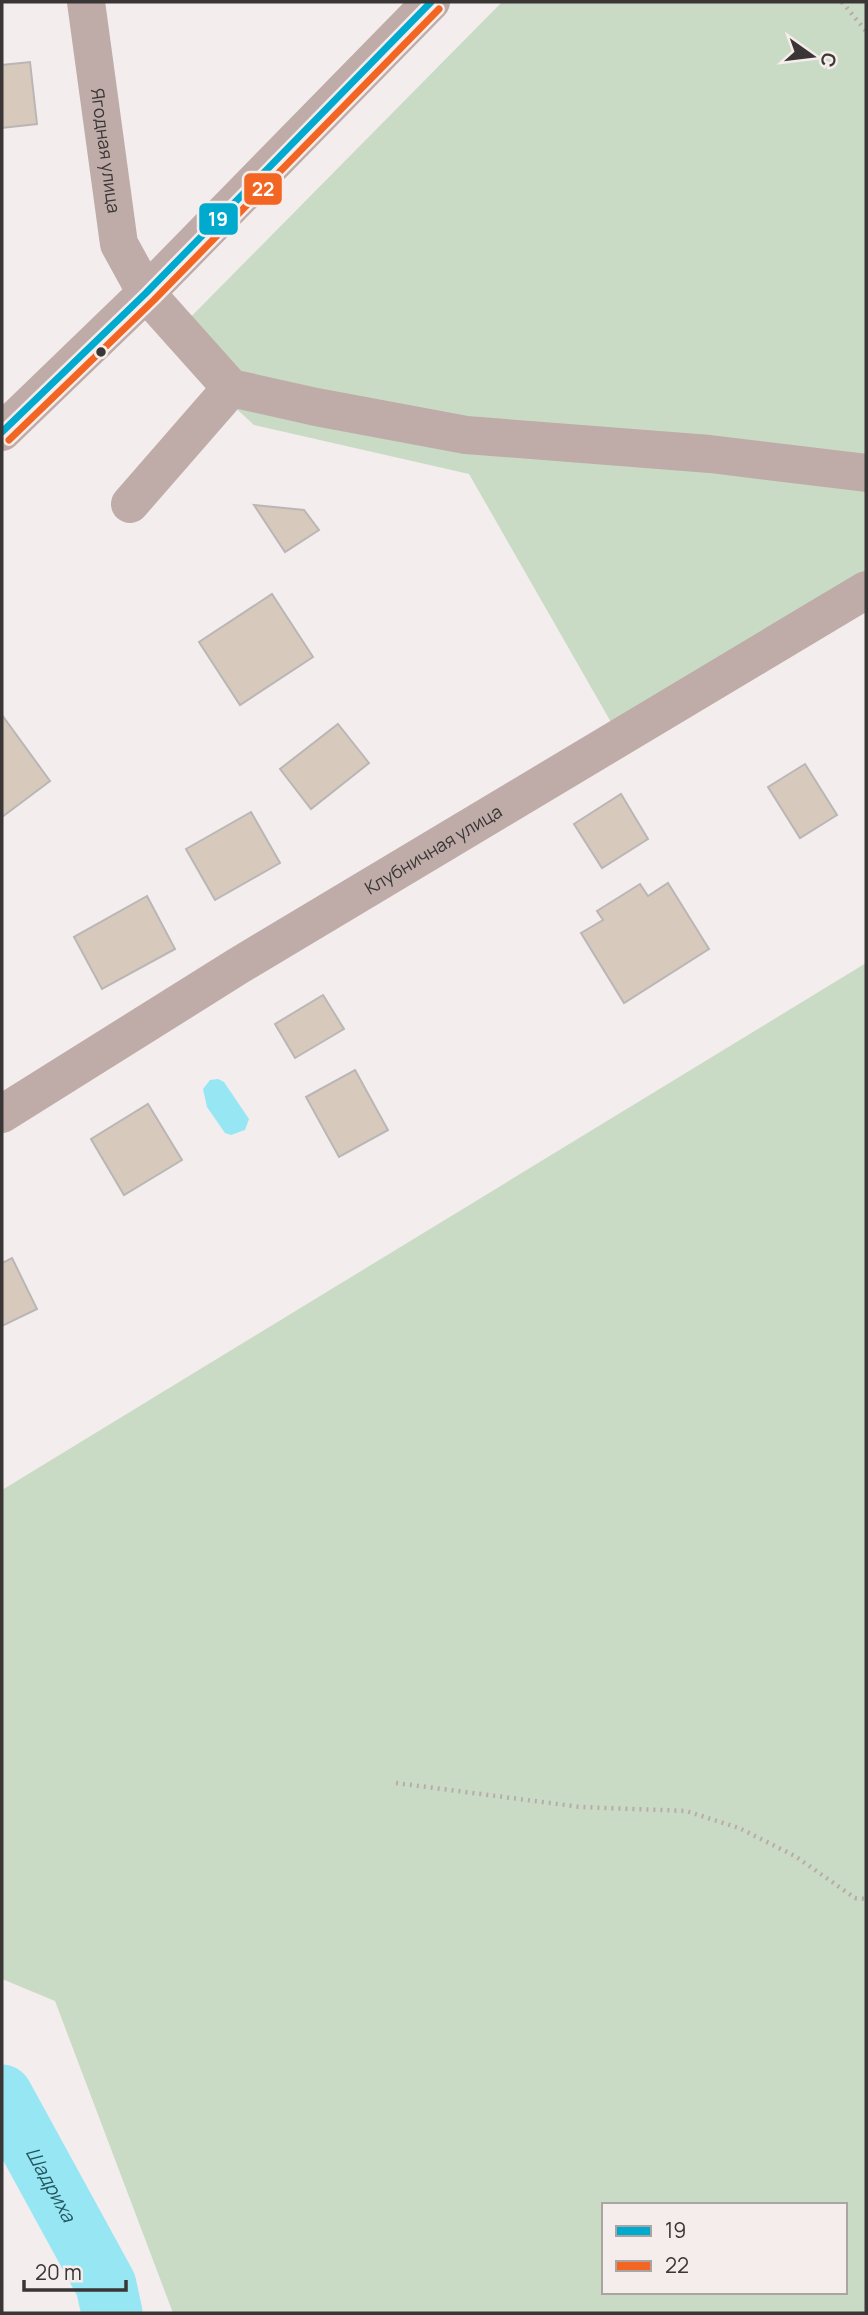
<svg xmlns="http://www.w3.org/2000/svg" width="868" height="2315" viewBox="0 0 868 2315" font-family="Manrope,sans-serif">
<rect width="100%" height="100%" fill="#f3eeed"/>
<path fill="#cadbc5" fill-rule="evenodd" d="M502,2H866V578L612,724L469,474L254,425L165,343Z
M866,963V2313H173L55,2001L2,1979V1490ZM604,2205H845V2292H604Z"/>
<path fill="#97e6f3" d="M218,1079L224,1082L249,1119L245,1130L231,1135L225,1133L207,1107L203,1089L210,1080Z"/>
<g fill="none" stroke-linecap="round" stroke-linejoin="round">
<path stroke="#97e6f3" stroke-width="61" id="s1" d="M2,2095L106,2285L112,2313"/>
</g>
<path fill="#d7cabd" stroke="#bab6b5" stroke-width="2" d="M30,62L37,124L2,128V65Z
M254,505L304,510L319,530L285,552Z
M272,594L313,657L240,705L199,642Z
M2,715L50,781L2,817Z
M338,724L369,763L311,809L280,769Z
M805,764L837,815L800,838L768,787Z
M621,794L648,839L602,868L574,824Z
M251,812L280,863L215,900L186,849Z
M668,883L709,949L624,1003L581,933L603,920L597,911L640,884L648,896Z
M147,896L175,949L102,989L74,937Z
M323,995L344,1029L295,1058L275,1024Z
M355,1070L388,1130L339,1157L306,1097Z
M148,1104L182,1160L124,1195L91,1139Z
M12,1258L37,1309L2,1326V1263Z"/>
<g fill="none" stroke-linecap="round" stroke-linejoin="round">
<path stroke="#b8aba9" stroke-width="4.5" stroke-dasharray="2 5" stroke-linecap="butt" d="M842,2L866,31
M396,1783L581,1807L686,1811L739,1828L795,1856L855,1898L866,1899"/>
<g stroke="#bfaca9" stroke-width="38">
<path id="s2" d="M86,2L119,244L146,293L231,388L316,407L466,435L710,454L866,473"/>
<path d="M2,432L146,293L431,2"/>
<path d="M130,504L231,388"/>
<path id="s3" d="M2,1114L238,966L866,590"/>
</g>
<g stroke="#f5edeb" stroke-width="12">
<path id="bus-1" d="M2,432L146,293L431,2"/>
</g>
<g stroke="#f5edeb" stroke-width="12">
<path id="bus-2" d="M9,440L154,300L439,9"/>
</g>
<use href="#bus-1" stroke="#00a9ce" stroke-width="7"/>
<use href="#bus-2" stroke="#f26522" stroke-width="7"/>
</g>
<circle fill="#393635" stroke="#f5edeb" stroke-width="2.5" cx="101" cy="352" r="6"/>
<g text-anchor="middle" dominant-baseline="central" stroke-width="5" stroke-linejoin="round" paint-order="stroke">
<g font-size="18" fill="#393635" stroke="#f5edeb">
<text stroke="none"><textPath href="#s2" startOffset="150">Ягодная улица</textPath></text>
<text stroke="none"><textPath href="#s3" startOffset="506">Клубничная улица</textPath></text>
</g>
<g font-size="19" font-style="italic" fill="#24565f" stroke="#f5edeb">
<text stroke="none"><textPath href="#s1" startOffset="102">Шадриха</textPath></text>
</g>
</g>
<g stroke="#f5edeb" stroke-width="2.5">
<rect x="243" y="172" width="40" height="34" rx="7" fill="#f26522"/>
<rect x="198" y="202" width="41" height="34" rx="7" fill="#00a9ce"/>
</g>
<g font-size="19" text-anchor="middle" font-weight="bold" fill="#fff">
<text x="263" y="196">22</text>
<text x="218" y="226">19</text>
</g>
<rect width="868" height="2315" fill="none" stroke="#393635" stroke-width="7"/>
<rect x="602" y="2203" width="245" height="91" fill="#f5edeb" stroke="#aaa4a2" stroke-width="2"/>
<rect x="616" y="2226" width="35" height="10" fill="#00a9ce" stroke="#aaa4a2" stroke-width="2"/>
<text x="665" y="2238" font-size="21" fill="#393635">19</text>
<rect x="616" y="2261" width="35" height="10" fill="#f26522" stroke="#aaa4a2" stroke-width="2"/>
<text x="665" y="2273" font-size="21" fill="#393635">22</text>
<g transform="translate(812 56) rotate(104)" stroke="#f5edeb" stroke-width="5" paint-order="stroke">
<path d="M0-5L12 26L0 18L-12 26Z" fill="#393635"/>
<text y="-10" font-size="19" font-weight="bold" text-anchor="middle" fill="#393635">С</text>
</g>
<path d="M24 2280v10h102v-10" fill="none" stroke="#393635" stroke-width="3.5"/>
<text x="35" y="2280" font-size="21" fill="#393635" stroke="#f5edeb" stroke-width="5" paint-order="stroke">20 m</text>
</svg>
